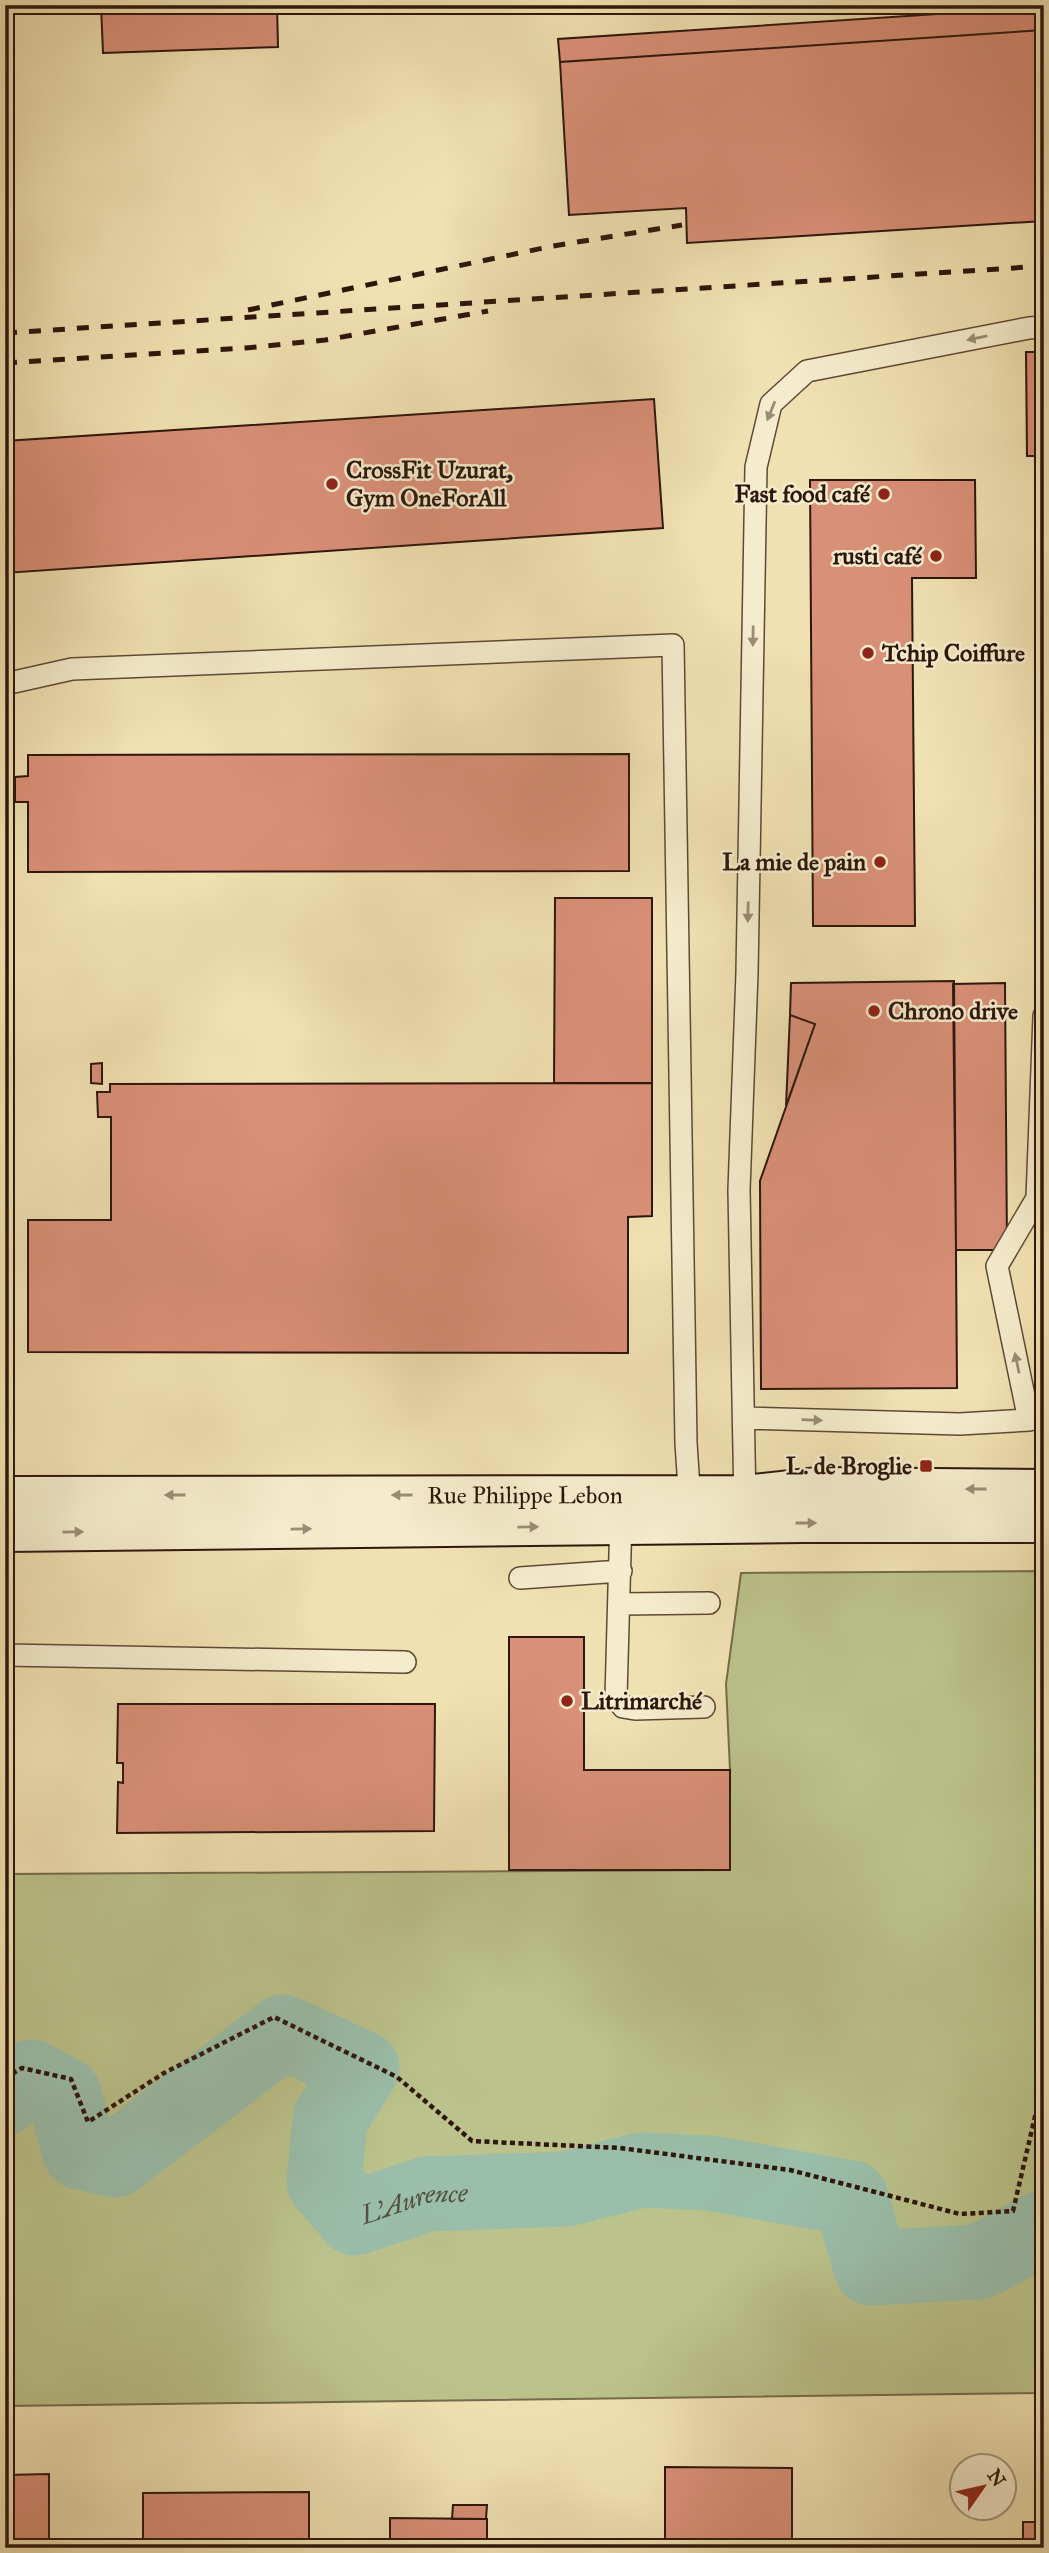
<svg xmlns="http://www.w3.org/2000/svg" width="1049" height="2553" viewBox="0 0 1049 2553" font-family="'IM FELL Great Primer',serif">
<rect width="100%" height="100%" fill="#f0e1b2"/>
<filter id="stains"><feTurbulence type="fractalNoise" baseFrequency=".00286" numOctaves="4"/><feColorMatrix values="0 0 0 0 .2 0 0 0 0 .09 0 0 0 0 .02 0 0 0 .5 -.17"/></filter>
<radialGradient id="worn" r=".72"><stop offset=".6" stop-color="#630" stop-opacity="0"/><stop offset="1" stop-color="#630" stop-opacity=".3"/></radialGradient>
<path fill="#bbc28b" stroke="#746c4b" stroke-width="2" d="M1044,1571V2393L5,2406V1874L730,1870V1770L726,1684L741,1573Z"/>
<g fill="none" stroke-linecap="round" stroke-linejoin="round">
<path stroke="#9abeaa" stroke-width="75" id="s1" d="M5,2097L31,2077L64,2095L80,2152L115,2160L283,2032L362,2068L330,2119L324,2182L355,2218L427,2194L566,2189L642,2170L709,2173L851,2198L871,2268L979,2262L1044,2227"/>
</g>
<path fill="#d99078" stroke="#2d160b" stroke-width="2" d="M101,5H277L278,47L103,53Z
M1044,7V30L560,62L558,39Z
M1044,30V221L687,243L686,208L569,215L560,62Z
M1026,352H1044V456H1027Z
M654,399L663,528L5,573V441Z
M810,480H975L976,578H912L915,926H813Z
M629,754V871L28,872V802H15V777L28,776V755Z
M555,898H652V1083H554Z
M954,981L957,1388L761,1389L760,1181L815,1024L790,1015L791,983Z
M1005,983L1007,1250H956L953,984Z
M790,1015L815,1024L786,1106Z
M102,1063V1084L91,1083V1064Z
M652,1083V1216L628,1217V1353L28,1352V1220H111V1117H98L97,1092H110V1084Z
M509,1637H584V1770H730V1870H509Z
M118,1704H435L434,1831L117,1833L118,1782L123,1783V1763H117Z
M665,2467L792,2468V2548H665Z
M49,2474V2548H5V2475Z
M309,2492V2548H143V2493Z
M453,2505H487L486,2519H452Z
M390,2518L487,2519V2548H390Z
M1023,2522H1044V2548H1023Z"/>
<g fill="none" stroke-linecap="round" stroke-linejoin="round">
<g stroke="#5e4935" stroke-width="24">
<path id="lane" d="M5,684L72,669L673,645L686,1443L690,1503
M744,1418L960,1424L1029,1420L997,1266L1037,1198L1044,1016
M745,1504L739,1190L747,973L756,467L771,404L807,371L1029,328L1044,327
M621,1517L616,1697L623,1707L635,1709L704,1707
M520,1578L621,1571
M620,1604L709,1603
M5,1655L405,1662"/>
</g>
<g stroke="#2d160b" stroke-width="42">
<g id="secondary">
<path id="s2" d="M5,1496L744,1495L817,1487L1044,1489"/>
<path d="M5,1532L803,1523H1044"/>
</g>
</g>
<path stroke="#2d160b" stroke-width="4.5" stroke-dasharray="5 3.5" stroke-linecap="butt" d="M5,2078L22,2068L71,2079L88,2122L164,2073L274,2017L397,2077L472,2141L620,2148L790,2170L960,2214L1013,2211L1044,2078"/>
<use href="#lane" stroke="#f5eccd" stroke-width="21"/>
<use href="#secondary" stroke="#f5eccd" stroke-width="38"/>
<path stroke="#2d160b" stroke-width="5" stroke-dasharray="12 12" stroke-linecap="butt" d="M248,310L553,246L682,225
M5,333L1044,266
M5,363L246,348L325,340L488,311"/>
</g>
<defs><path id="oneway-solid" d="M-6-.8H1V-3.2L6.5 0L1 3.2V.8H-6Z" transform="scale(1.75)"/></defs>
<g fill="#9b8c76">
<use href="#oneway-solid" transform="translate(977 338) rotate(169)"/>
<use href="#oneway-solid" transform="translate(771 411) rotate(112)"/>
<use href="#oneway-solid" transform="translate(753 636) rotate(91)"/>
<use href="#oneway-solid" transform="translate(748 912) rotate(91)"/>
<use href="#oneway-solid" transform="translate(1017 1363) rotate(-102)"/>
<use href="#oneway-solid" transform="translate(812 1420) rotate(2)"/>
<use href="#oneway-solid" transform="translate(976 1489) rotate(-180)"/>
<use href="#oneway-solid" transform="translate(175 1495) rotate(180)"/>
<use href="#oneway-solid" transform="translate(402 1495) rotate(180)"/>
<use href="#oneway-solid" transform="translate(806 1523)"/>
<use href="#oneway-solid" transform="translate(528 1527) rotate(-1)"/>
<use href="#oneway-solid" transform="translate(301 1529) rotate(-1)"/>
<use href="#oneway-solid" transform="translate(73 1532) rotate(-1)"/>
</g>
<g fill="#8f2418" stroke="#f5eccd" stroke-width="2.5">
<circle cx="332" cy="484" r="7"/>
<circle cx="884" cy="494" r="7"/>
<circle cx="936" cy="556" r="7"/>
<circle cx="868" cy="653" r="7"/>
<circle cx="880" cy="862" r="7"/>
<circle cx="874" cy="1011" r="7"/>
<rect x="919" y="1459" width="14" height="14" rx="3.5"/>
<circle cx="567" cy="1701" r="7"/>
</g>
<g text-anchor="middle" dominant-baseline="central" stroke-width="5" stroke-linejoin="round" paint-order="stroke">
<g font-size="24" font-weight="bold" fill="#2d160b" stroke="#f5eccd" text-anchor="start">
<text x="346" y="470">CrossFit Uzurat,<tspan x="346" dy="28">Gym OneForAll</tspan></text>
<text x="870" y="494" text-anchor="end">Fast food café</text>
<text x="922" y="556" text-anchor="end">rusti café</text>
<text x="882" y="653">Tchip Coiffure</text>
<text x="866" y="862" text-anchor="end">La mie de pain</text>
<text x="888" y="1011">Chrono drive</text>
<text x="912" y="1466" text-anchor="end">L. de Broglie</text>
<text x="581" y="1701">Litrimarché</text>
</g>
<g font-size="24" fill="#2d160b" stroke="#f5eccd">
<text stroke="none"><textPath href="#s2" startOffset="520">Rue Philippe Lebon</textPath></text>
</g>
<g font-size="26" font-style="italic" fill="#535143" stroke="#f5eccd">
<text stroke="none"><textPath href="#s1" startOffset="696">L'Aurence</textPath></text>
</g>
</g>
<rect width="1049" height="2553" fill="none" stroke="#f0e1b2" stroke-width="28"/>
<rect x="7" y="7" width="1035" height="2539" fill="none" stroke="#2d160b" stroke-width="3.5"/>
<rect x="14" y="14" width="1021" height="2525" fill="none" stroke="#2d160b" stroke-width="2"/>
<g transform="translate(983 2487) rotate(56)"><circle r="33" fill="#f5eccd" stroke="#a5967f" stroke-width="2"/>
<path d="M0-5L12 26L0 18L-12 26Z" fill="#8f2418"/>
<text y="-10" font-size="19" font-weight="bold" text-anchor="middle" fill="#2d160b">N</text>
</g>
<rect width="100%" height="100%" filter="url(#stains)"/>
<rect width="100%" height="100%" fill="url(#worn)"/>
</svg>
